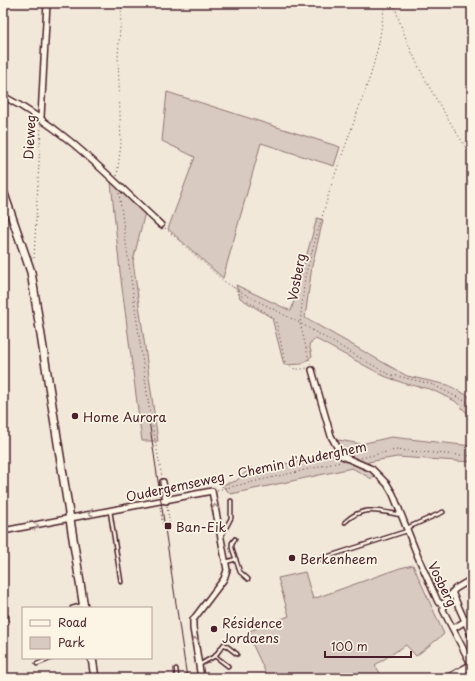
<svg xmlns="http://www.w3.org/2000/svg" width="475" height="681" viewBox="0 0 475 681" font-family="'Playpen Sans',sans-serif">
<rect width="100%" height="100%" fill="#f1e8da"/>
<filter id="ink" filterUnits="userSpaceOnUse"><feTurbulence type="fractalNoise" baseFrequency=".025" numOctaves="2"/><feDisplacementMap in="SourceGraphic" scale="8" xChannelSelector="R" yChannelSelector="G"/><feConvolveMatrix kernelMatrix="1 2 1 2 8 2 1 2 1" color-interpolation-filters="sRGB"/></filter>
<g filter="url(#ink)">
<path fill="#d8cac0" stroke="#917476" d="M167,92L340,147L334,166L261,143L223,278L168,229L195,157L162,141Z
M111,182L145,212L133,261L158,441H142L120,272Z
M317,218L323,220L312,266L305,318L407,376L448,385L472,398V418L455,401L430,389L406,384L384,376L316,339L309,344L312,356L302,364L284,365L272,318L240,298L236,285L291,311Z
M391,437L472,446V462L397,457L368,462L376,472L372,479L352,468L231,494L221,485L236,481L251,467L254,470L336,454L335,445L339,440L361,444Z
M413,565L444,634L416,656L406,645L375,665L380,673L373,678H268L247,632L289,616L278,578L305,572L313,599L400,568Z"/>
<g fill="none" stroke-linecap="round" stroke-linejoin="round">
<g stroke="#4a1f2b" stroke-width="5.5">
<path id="lane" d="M110,511L121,582
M345,522C363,505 379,511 401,515
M407,528L443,512
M221,537L231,518V501
M235,539L232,543V548L240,572L248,579
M317,560L407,531
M226,562L236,559
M72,608L83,605
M3,623L7,622V617
M215,656L228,666
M37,664L52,658
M199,665L215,656L224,644L237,654
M176,669L177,678
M9,678L11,677"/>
</g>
<g stroke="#4a1f2b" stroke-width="8">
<path id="street" d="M3,96C66,129 109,177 161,225
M41,117L47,3
M312,370L331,436L342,456L372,469L387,484L393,494L418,557L438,602L443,605V610L472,666
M163,482L166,501
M3,531L212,491L227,570L224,579L193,620V628L201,678
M452,592L472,637
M443,605L455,589L472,579
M454,628L472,617
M3,660V662"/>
</g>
<g stroke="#4a1f2b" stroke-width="10">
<path id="secondary" d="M3,191L31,272L84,608
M92,658L95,678
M449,678L472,665"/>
</g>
<path stroke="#4a1f2b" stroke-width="1" stroke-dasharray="1 3" stroke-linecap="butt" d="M394,3C409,59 441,108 472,157
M117,176L121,144L118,56L122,3
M119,193L149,407L162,477
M165,228L225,282L248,296L300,323L388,374L431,384L467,402L472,407
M34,258L41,125
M233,287L245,299L273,317L277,325L285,362C291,370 298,370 307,368
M310,364L300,323L305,276L331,186L371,74L379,43L385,3
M361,458L395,450L472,456
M217,490L340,462
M167,506L170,526
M160,507L163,527
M221,678L225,674L231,678"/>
<use href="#lane" stroke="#fcf5e5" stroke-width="2.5"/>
<use href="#street" stroke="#fcf5e5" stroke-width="5"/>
<use href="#secondary" stroke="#fcf5e5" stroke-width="7"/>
<path stroke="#4a1f2b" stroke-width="1" d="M149,420L187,678"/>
</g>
<defs><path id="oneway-chevron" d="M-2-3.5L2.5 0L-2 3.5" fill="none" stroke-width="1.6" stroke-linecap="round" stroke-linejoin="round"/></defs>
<g stroke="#a38a88">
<use href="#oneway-chevron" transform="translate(215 507) rotate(-101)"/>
<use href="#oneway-chevron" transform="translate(91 513) rotate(170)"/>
<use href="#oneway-chevron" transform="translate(36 526) rotate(-10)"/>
<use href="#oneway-chevron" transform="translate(195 640) rotate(-99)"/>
</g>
</g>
<g fill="#4a1f2b" stroke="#fcf5e5" stroke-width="1.5">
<circle cx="75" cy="416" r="4"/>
<rect x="164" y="522" width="8" height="8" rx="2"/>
<circle cx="292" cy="558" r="4"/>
<circle cx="214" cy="629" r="4"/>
</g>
<g text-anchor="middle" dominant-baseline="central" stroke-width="3.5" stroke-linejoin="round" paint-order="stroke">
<g font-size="13" fill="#4a1f2b" stroke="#fcf5e5">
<text transform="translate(29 137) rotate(-87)">Dieweg</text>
<text transform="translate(296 277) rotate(-79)">Vosberg</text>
<text transform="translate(246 471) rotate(-12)">Oudergemseweg - Chemin d'Auderghem</text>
<text transform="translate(443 584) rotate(64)">Vosberg</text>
</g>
<g font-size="13" fill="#4a1f2b" stroke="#fcf5e5" text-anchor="start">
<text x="83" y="416">Home Aurora</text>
<text x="176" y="526">Ban-Eik</text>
<text x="300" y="558">Berkenheem</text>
<text x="222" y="622">Résidence<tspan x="222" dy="15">Jordaens</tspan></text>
</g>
</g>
<rect width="475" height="681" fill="none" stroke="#fcf5e5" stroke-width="16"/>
<rect x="8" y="8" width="459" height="665" fill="none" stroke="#4a1f2b" stroke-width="1.5" filter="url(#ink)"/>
<rect x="22" y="607" width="130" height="52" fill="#fcf5e5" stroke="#b59f9b"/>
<rect x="30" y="620" width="20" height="6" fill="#fcf5e5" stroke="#b59f9b"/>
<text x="58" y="627" font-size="12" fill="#4a1f2b">Road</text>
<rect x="30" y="637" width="20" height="12" fill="#d8cac0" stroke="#b59f9b"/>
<text x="58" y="647" font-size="12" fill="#4a1f2b">Park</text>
<path d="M325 651v6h86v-6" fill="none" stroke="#4a1f2b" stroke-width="2"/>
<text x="331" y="651" font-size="12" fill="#4a1f2b" stroke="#fcf5e5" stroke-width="3" paint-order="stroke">100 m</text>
</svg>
